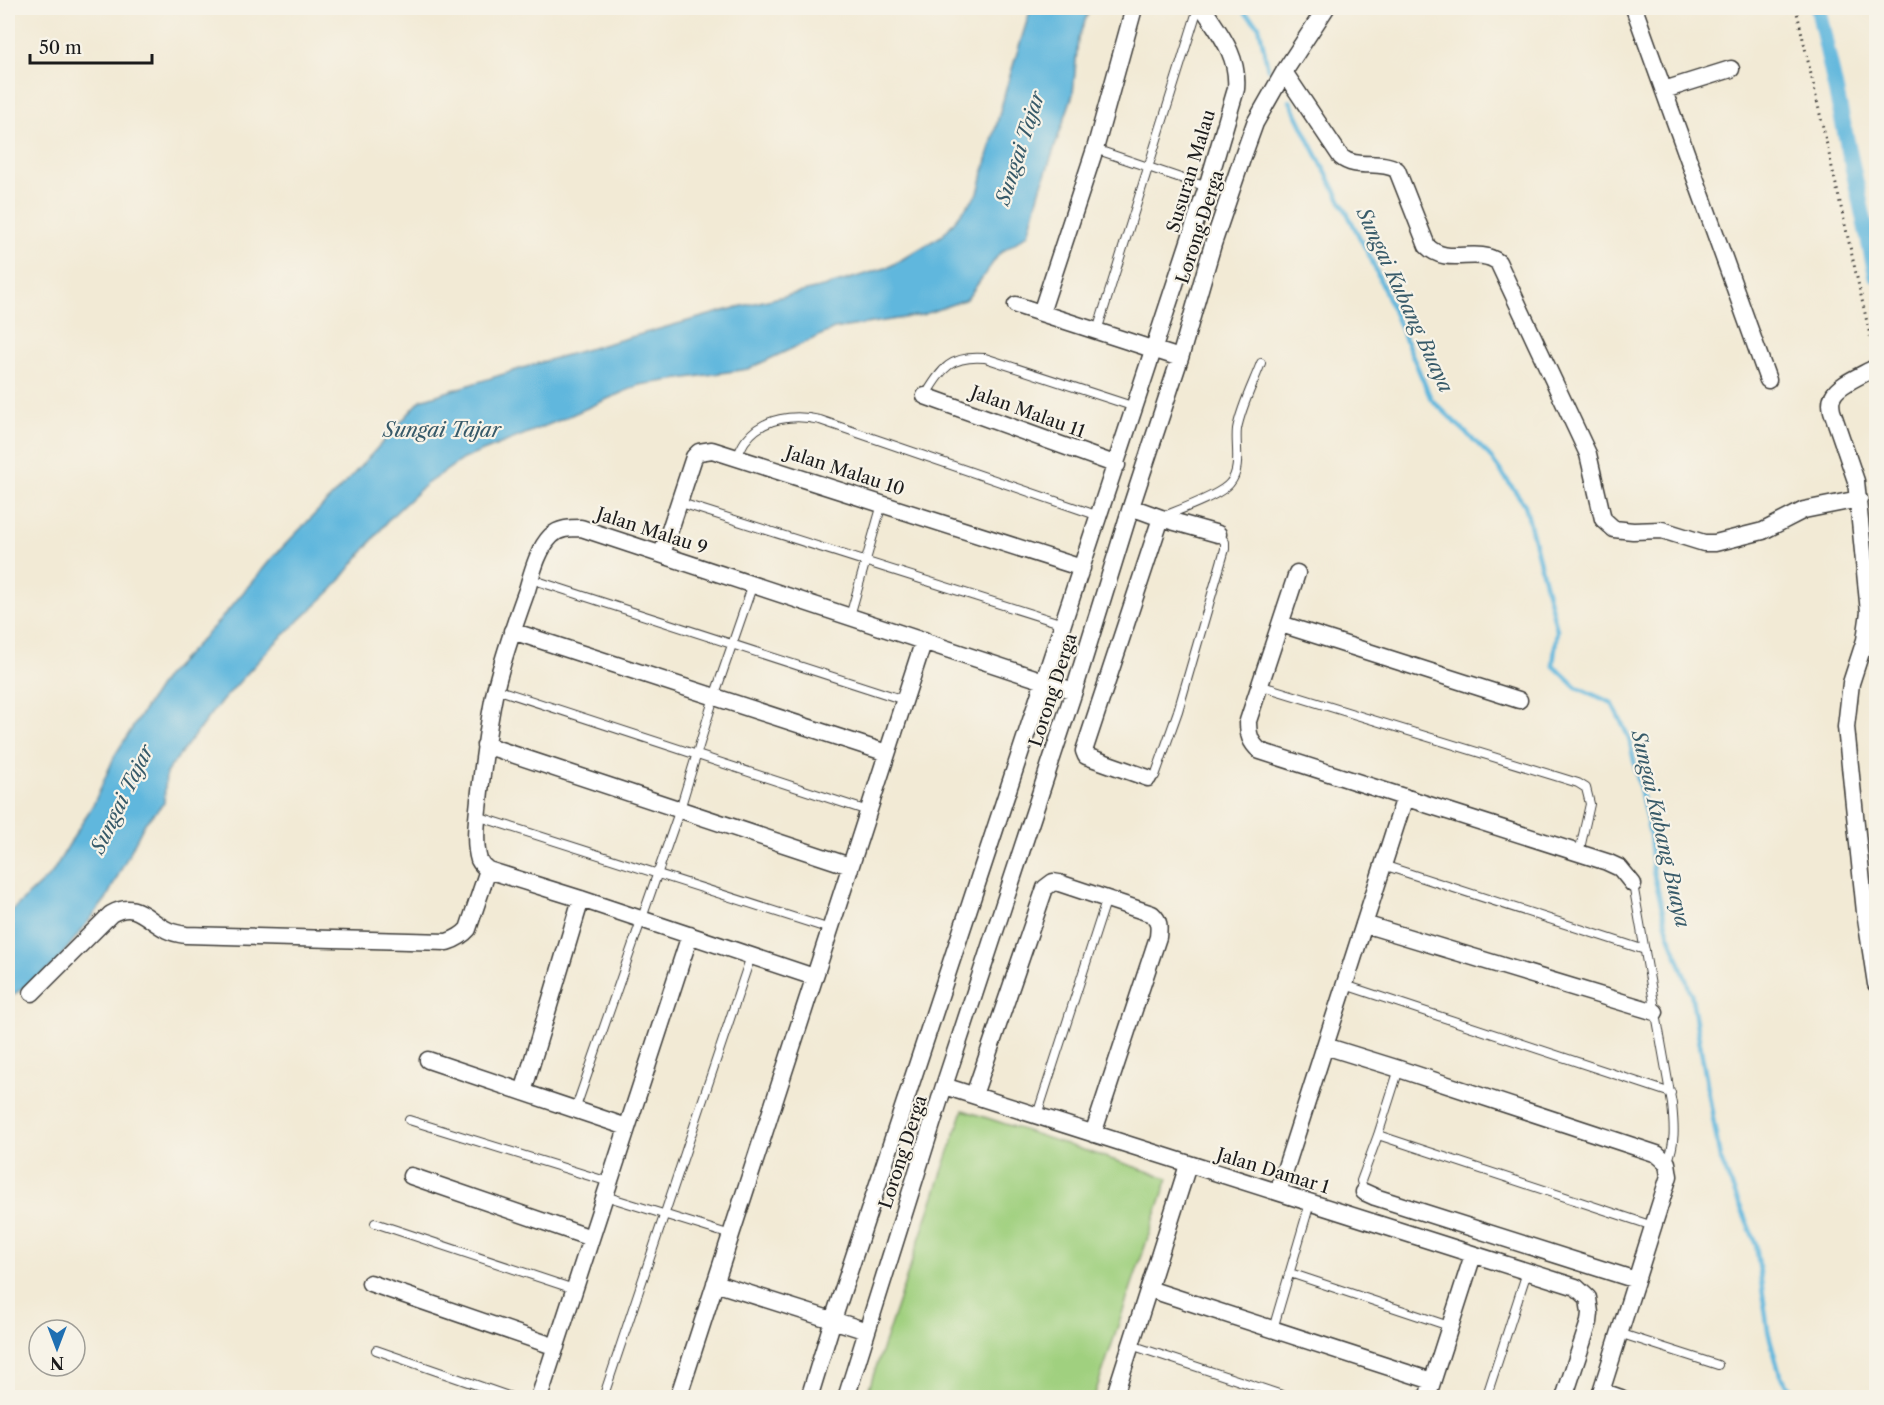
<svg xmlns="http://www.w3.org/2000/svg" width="1884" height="1405" viewBox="0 0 1884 1405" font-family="'Libre Caslon Text',serif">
<rect width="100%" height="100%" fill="#f7f3e8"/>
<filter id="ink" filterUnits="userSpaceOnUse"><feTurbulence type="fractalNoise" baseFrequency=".0167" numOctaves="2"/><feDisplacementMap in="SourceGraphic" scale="12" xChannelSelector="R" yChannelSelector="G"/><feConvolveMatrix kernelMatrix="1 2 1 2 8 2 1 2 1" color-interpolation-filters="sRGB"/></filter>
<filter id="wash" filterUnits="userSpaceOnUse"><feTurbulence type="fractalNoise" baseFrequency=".008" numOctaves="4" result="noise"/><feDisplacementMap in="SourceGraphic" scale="24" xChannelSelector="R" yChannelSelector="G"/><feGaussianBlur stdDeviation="1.35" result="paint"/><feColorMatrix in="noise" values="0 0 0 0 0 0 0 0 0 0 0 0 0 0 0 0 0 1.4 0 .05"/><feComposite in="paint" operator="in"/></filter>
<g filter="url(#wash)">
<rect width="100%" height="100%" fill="#f2ead5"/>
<path fill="#a0d07f" stroke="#5e764e" stroke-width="1.5" d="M963,1110L1168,1178L1094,1397H866Z"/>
<path fill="#60b7dd" stroke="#3e6a7c" stroke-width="1.5" d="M1031,8H1090L1078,39L1073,94L1041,187L1028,234L999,254L967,299L922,315L834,329L748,369L639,385L560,420L463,459L425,485L391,517L333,589L271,647L213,711L166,773L164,803L145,823L106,899L55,964L8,999V914L52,873L94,803L115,755L163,680L220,620L272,558L349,479L421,400L545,361L738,307L823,287L889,267L943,235L978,193L1008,82Z"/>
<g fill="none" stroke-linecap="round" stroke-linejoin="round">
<path stroke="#60b7dd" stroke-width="4.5" d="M1240,8L1259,26L1268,69
M1290,101L1310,142L1372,261L1431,399L1489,455L1525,505L1557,630L1553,665L1576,687L1612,703L1629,738L1650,834L1653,871L1668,932L1691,993L1720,1158L1756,1244L1768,1331L1780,1375L1798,1398"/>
<path stroke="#60b7dd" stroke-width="16" d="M1818,8L1876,275"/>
</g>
</g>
<g filter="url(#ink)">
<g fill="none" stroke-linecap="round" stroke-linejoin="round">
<g stroke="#3c3b38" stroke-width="10">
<path id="service" d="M1095,149L1207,187
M1097,331L1198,8
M925,396C942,369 950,355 985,358L1135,407
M737,457C740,451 742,445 746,440C763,417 795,414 820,420L1099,516
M678,502L1063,624
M1164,516C1179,510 1221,495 1230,483C1242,469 1235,446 1237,429C1241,407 1253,384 1261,363
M531,579L904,700
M850,616L882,504
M1259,685L1578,783L1586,788L1590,804L1579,853
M496,689L868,811
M1148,778L1155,776L1178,711L1225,549V542L1218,534
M477,816L830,929
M1383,865L1645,950
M1633,884L1672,1104C1674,1125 1676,1143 1667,1163
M1345,985L1671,1093
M575,1110L680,809L714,697L753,584
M1037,1115L1107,898
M409,1120L609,1182
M1378,1135L1653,1226
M1364,1192L1361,1181L1378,1135L1399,1069
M605,1196L731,1235
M375,1223L574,1289
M1290,1273L1449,1326
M1273,1329L1310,1203
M1619,1333L1718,1365
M1131,1345L1291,1398
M376,1350L514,1398
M603,1398L751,956
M1486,1398L1527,1272"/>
</g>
<g stroke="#3c3b38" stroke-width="19">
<path id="minor" d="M1634,8L1768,380
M1284,72L1341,157C1356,170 1381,159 1397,170L1427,246C1447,267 1477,246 1498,262L1588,454L1603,519L1614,529L1633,531L1662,530L1704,543H1715L1763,531L1804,510L1859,499
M1664,90L1731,69
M1016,305L1180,358
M1041,313L1095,149L1134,8
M1876,367C1865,374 1838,384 1833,396C1830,401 1831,406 1832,411L1856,481L1869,612L1865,640L1851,683L1846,727L1865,912L1876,984
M925,396L1117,465
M1131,507L1161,518L1218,534
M662,554L694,457L699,452L712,450L1082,568
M1297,573L1248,721C1248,735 1250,742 1260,751L1607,862L1620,868L1633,884
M1281,624L1519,700
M512,631L887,753
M485,745L850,866
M1148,778L1086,756L1084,751L1161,518
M1364,924L1655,1012
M814,977L581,899L488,870C484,867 481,864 479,860C473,841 478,811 480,791C484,757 488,724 495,691C503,657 515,623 527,590C532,573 538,549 551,536C559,528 570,528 581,528L1074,691
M32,993L111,914C137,900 145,919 167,930C173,933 179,934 186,935L447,942C456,939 462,936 468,929L488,870
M1325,1046L1399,1069L1657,1154L1667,1163L1669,1176L1599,1398
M428,1060L627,1127
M944,1086L1576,1287L1588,1298L1590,1313L1589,1322L1564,1398
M523,1092L581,899
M974,1095L1045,888L1053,882L1059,883L1152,914C1160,921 1159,927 1158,937L1093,1134
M411,1176L591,1238
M1278,1192L1405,797
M1364,1192L1375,1197L1636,1280
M370,1283L556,1347
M715,1283L867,1331
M1149,1289L1432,1381
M1601,1391L1621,1398
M539,1398L690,935
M678,1398L924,640
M809,1398L833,1320L1207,187L1236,89C1239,56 1220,34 1203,8
M846,1398L944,1086L1074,691L1131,507L1180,358L1213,244L1242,159L1255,123L1284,72L1326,8
M1114,1398L1188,1165
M1427,1398L1473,1255"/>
</g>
<path stroke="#3c3b38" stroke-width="3" stroke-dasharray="1.5 4.5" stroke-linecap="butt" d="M1796,8L1874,353"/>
<use href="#service" stroke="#fff" stroke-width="8"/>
<use href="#minor" stroke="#fff" stroke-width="16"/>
</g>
</g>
<g text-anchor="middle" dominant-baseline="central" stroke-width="4.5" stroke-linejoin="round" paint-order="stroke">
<g font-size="18" fill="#1c1c1c" stroke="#f7f3e8">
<text transform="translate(1191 171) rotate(-73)">Susuran Malau</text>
<text transform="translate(1200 227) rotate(-72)">Lorong Derga</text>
<text transform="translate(1028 412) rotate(20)">Jalan Malau 11</text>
<text transform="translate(845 471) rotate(18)">Jalan Malau 10</text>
<text transform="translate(652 531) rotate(18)">Jalan Malau 9</text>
<text transform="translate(1053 690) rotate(-72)">Lorong Derga</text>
<text transform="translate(903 1152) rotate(-72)">Lorong Derga</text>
<text transform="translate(1273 1171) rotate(17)">Jalan Damar 1</text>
</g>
<g font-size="20" font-style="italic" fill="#375a69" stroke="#f7f3e8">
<text transform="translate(1020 148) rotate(-72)">Sungai Tajar</text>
<text transform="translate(1405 300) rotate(65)">Sungai Kubang Buaya</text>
<text x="442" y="430">Sungai Tajar</text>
<text transform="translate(122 799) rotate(-64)">Sungai Tajar</text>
<text transform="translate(1661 829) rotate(77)">Sungai Kubang Buaya</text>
</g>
</g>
<rect width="1884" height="1405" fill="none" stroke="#f7f3e8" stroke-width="30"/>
<g transform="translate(57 1348) rotate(180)"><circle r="28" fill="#f7f3e8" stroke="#9f9d96" stroke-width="1.5"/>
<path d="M0-4.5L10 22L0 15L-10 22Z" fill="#1f6fb2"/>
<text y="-9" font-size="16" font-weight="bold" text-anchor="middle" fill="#1c1c1c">N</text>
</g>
<path d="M30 54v9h122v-9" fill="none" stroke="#1c1c1c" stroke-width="3"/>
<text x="39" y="54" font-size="18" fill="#1c1c1c" stroke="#f7f3e8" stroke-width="4.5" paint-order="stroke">50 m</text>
</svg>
